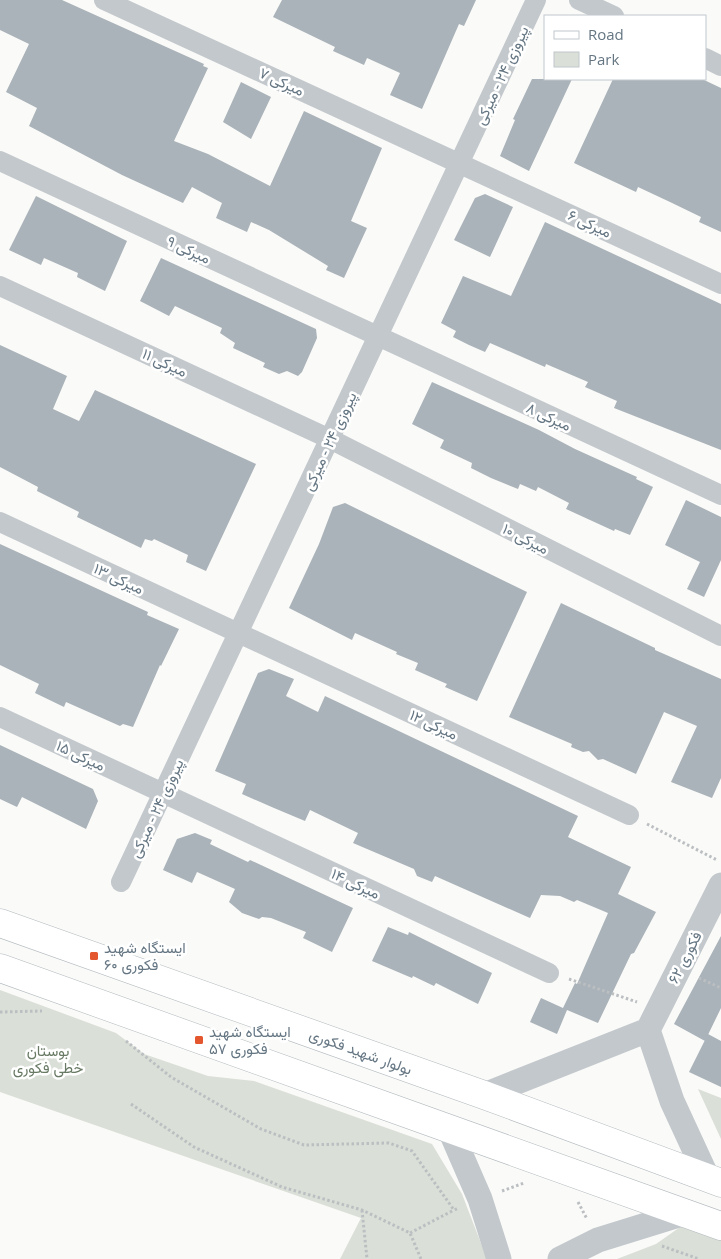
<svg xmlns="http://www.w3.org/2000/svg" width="721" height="1259" viewBox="0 0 721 1259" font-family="'Open Sans',Vazirmatn,sans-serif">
<rect width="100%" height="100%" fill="#fafaf8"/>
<path fill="#dadfd7" d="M0,990L116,1033L144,1054L208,1076L254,1081L432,1144L462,1194L487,1259H340L361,1218L0,1092Z
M698,1089L721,1098V1139Z
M683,1225L721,1240V1259H617L656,1244Z"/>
<path fill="#aab3b9" d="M0,0H62L204,64L203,66L208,68L174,141L208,154L270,186L304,111L382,148L351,221L367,228L344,278L326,270L328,266L269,230L251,222L247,232L216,218L222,203L192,187L183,203L122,175L29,126L37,108L6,92L29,44L0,30Z
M282,0H476L464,26L459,24L422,109L390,95L400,73L367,58L364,65L333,51L335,47L273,17Z
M532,79H572L529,171L500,156L515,120L513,119Z
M613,79H702L721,88V232L699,222L701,217L670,202L638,187L636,192L574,163Z
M241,82L271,97L251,139L223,122Z
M485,194L513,207L490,257L454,240L475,198Z
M36,196L127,241L105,291L77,277L78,273L44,258L41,265L9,250Z
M545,222L721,304V450L614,408L617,401L585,387L588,382L546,364L545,367L490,343L485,352L469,345L453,337L456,331L441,323L463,276L511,296Z
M161,258L316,329L317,338L302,372L298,376L287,371L279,374L263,367L265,363L233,348L235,343L220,333L222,328L175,306L169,316L140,301Z
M0,345L67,376L53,409L79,421L95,390L256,464L206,571L186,562L188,555L154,539L152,541L145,539L141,548L77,517L79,512L37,491L38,487L0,467Z
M432,382L539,430L575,449L637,477L636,479L653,487L630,535L615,529L614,531L566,509L569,503L538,487L536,491L520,484L518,489L491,478L471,468L472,463L440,448L444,440L412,424Z
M686,500L721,517V560L704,597L687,589L700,562L665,545Z
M345,503L527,592L477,701L445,687L447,684L415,670L418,663L396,654L397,652L355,633L352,640L289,608L319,544L333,507Z
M0,544L148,612L147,615L179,629L161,666L160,665L133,727L123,724L120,726L66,702L64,707L35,693L39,684L0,665Z
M561,603L655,648V650L721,679V778L712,798L671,782L697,726L664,712L636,774L603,759L598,760L589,751L583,752L571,747L572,744L509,717Z
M269,669L294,679L286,696L318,712L325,696L578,816L568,837L631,867L618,894L656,912L634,953L631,954L598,1023L567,1010L557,1034L530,1022L541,998L563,1008L575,983L577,984L608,913L577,900L574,902L560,896L541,895L530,918L435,876L432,882L417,876L414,869L353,843L358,833L310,810L305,821L274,808L242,794L246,784L215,771L258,673Z
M0,745L93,789L98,801L86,829L22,797L17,807L0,799Z
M195,833L212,840L210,844L248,862L250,860L353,908L332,952L303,938L306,932L271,918L262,917L259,919L242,913L229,902L235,889L197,872L192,883L163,870L177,839Z
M388,927L408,935L409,932L492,973L478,1004L436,983L434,986L413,976L412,978L372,961Z
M721,936V1008L705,1041L674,1024Z
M708,1034L721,1041V1087L689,1072Z"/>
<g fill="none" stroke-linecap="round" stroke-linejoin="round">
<g stroke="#b3babf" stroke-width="29">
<path id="secondary" d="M0,923L484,1095L721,1183
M0,968L721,1226"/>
</g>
<path stroke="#bbbfc2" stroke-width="3" stroke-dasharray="2.5 2.5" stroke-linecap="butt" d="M647,824L717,860
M699,978L721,988
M569,979L637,1002
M0,1012L42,1011
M126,1041L171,1077L261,1129L304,1145L389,1143L412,1151L454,1210L459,1208
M131,1104L194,1147L282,1187L362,1210L410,1233L421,1259
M502,1191L524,1183
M578,1202L587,1219
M362,1210L367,1259
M410,1233L454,1210
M662,1246L699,1259"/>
<path stroke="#c3c8cc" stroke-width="20" d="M104,0L721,284
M579,0L614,16
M705,58L721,66
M0,161L721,495
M0,286L330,439L721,636
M0,522L629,815
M0,717L549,973
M121,882L536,0"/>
<path stroke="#c3c8cc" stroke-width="25" d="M648,1030L721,885
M648,1030L672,1101L708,1179
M484,1095L648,1030
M450,1130L480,1199L499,1259
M560,1259L598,1240L685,1213"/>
<use href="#secondary" stroke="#fff" stroke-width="28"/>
</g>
<g fill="#e4572e" stroke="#fff" stroke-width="2">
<rect x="89" y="951" width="10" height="10" rx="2.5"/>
<rect x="194" y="1035" width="10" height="10" rx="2.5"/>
</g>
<g text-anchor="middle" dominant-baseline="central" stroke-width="5" stroke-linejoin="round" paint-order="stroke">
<g font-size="15" fill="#657683" stroke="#fff">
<text transform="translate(501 75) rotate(-65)">پیروزی ۲۴ - میرکی</text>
<text transform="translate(282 81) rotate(25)">میرکی ۷</text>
<text transform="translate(590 223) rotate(25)">میرکی ۶</text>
<text transform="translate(189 249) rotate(25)">میرکی ۹</text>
<text transform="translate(165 362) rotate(25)">میرکی ۱۱</text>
<text transform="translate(549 416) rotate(25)">میرکی ۸</text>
<text transform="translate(329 441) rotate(-65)">پیروزی ۲۴ - میرکی</text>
<text transform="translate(526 538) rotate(27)">میرکی ۱۰</text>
<text transform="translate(119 578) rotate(25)">میرکی ۱۳</text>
<text transform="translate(434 724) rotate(25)">میرکی ۱۲</text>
<text transform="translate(81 755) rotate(25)">میرکی ۱۵</text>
<text transform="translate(156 808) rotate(-65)">پیروزی ۲۴ - میرکی</text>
<text transform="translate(356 883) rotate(25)">میرکی ۱۴</text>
<text transform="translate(684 957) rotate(-63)">فکوری ۶۲</text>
<text transform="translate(361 1051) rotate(20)">بولوار شهید فکوری</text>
</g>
<g font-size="15" fill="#657683" stroke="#fff" text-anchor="start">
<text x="104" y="947">ایستگاه شهید<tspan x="104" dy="17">فکوری ۶۰</tspan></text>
<text x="209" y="1031">ایستگاه شهید<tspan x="209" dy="17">فکوری ۵۷</tspan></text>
</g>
<g font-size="15" fill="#687a64" stroke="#fff">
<text x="48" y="1050">بوستان<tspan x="48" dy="17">خطی فکوری</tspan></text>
</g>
</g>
<rect x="544" y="15" width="162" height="65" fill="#ffffff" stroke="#c1c8cd"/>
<rect x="554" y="31" width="25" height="8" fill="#ffffff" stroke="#c1c8cd"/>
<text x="588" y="40" font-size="15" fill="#657683">Road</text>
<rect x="554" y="52" width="25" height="15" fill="#dadfd7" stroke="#c1c8cd"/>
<text x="588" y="65" font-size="15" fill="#657683">Park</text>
</svg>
